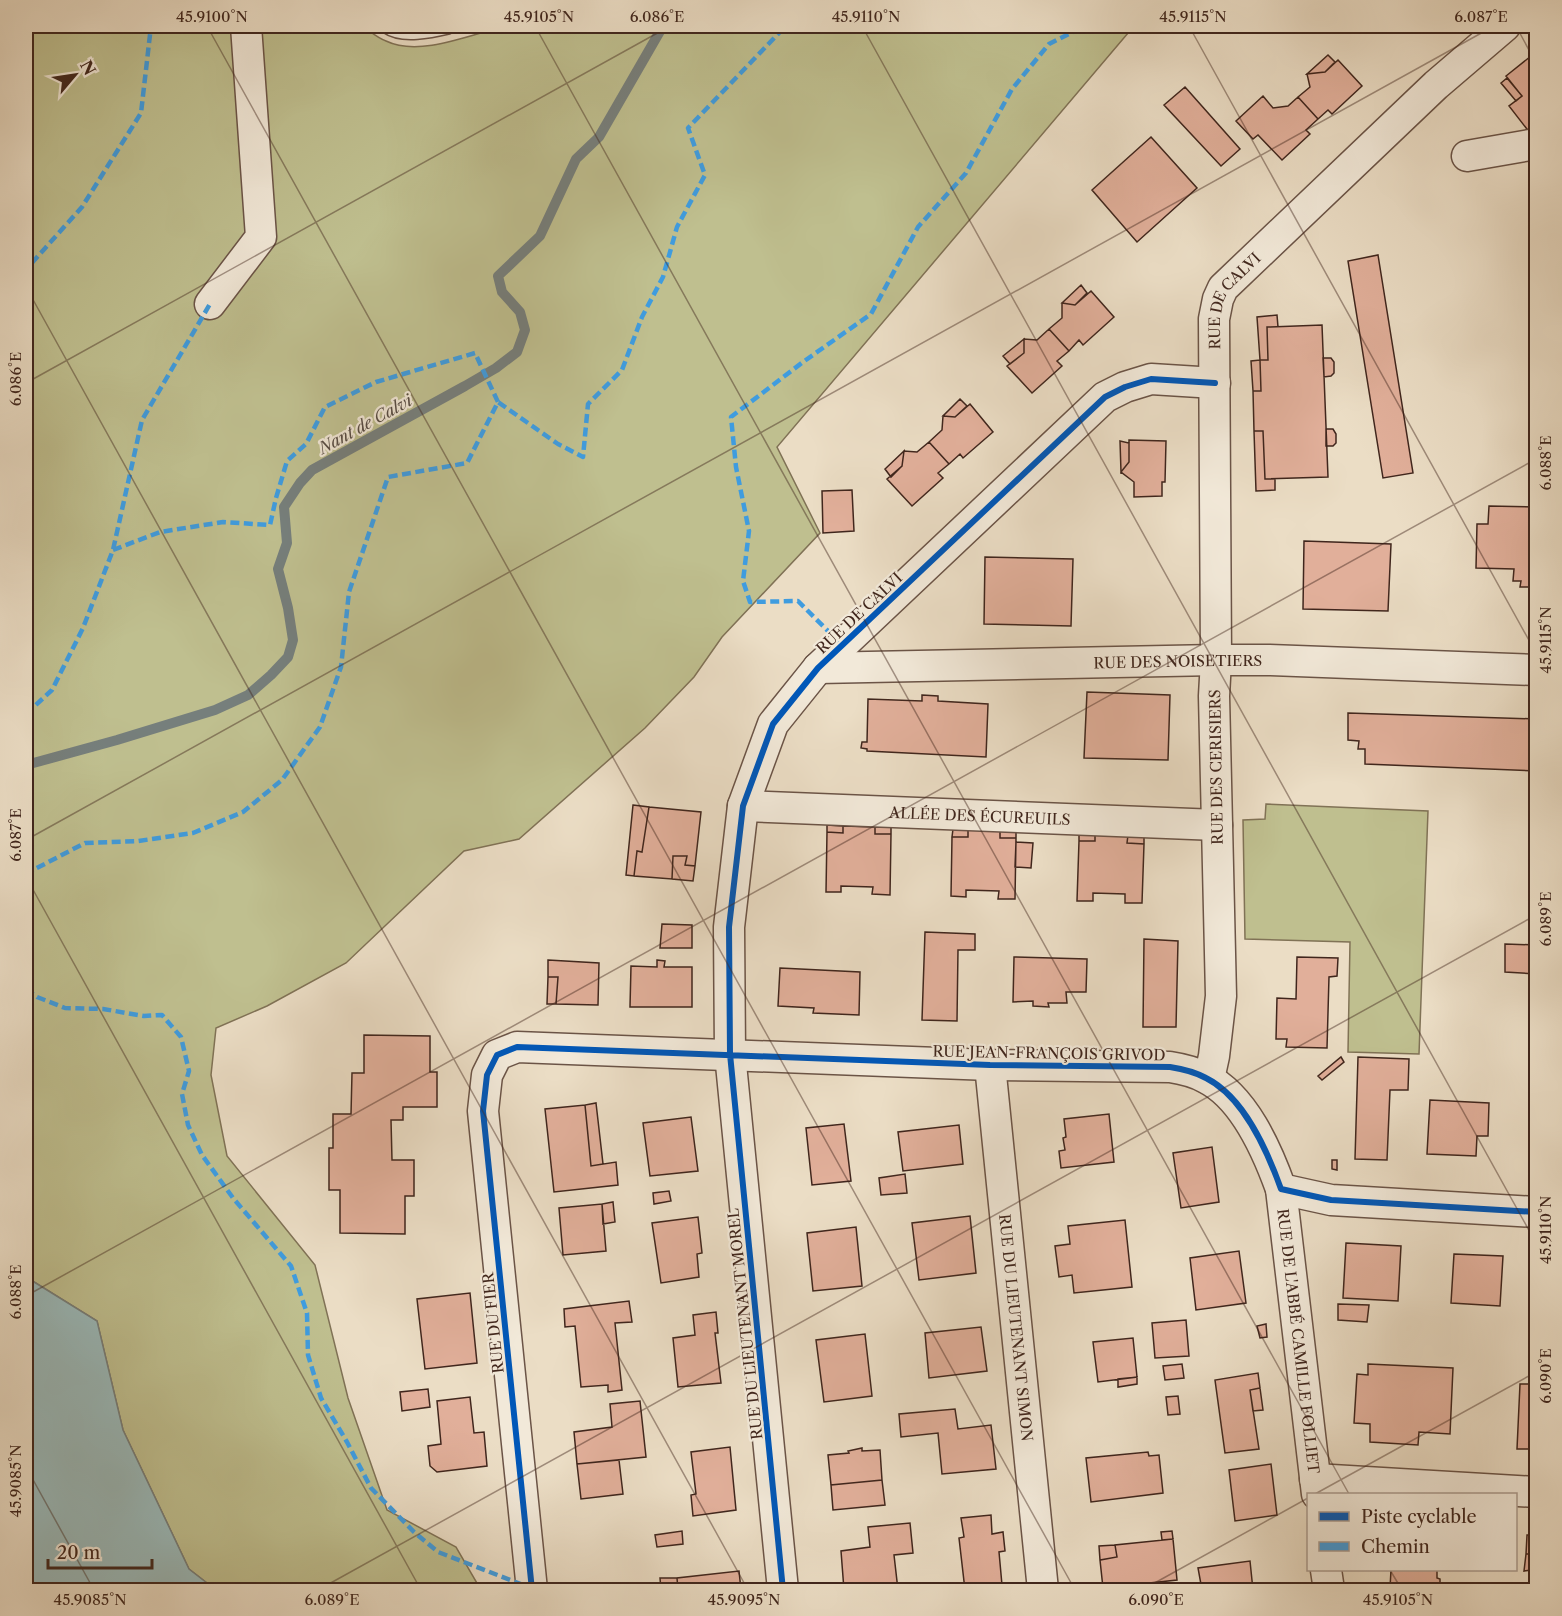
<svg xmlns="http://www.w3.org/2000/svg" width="1562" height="1616" viewBox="0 0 1562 1616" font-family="'Libre Caslon Text',serif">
<rect width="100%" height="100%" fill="#ebddc5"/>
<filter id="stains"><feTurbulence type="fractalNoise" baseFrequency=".00333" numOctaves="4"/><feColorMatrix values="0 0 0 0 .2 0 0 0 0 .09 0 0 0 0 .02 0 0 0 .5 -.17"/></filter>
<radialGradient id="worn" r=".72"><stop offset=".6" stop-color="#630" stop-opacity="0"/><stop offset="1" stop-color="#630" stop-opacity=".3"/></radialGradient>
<path fill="#bfbf8f" stroke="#807256" stroke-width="1.5" d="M26,26H362C370,31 377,38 386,41C419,57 470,35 505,26H1134L777,447L820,533L722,637L694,677L645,728L519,839L464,851L346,963L267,1006L216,1028L211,1075L227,1156L315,1265L348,1398L387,1510L456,1547L481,1590H216L189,1569L123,1430L97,1321L26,1277Z
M1266,804L1428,811L1419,1054L1348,1052L1350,942L1245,939L1243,820L1265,819Z"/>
<path fill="#9ababb" stroke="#767f7c" stroke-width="1.5" d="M26,1277L97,1321L123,1430L189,1569L216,1590H34L26,1583Z"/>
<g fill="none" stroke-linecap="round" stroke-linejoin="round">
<path stroke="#767f7c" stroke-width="10" d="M26,765L117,740L215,710L248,695L271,675L288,657L293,640L288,608L278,569L287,543L284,507L300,483L312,470L465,386L496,368L517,352L525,330L520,312L502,292L498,276L540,236L576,159L599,137L663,26"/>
</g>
<path fill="#e1af9a" stroke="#40261d" stroke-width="1.5" d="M1536,52V128L1530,133L1509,106L1522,96L1506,76Z
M1328,55L1335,62L1325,72L1307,74Z
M1338,60L1362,86L1332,114L1328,110L1318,119L1298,97L1310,87L1307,74L1325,72Z
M1507,78L1522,96L1516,101L1501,83Z
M1185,87L1240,149L1221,166L1164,105Z
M1263,96L1273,108L1288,106L1298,97L1318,119L1306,130L1310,134L1282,160L1258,135L1253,139L1236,121Z
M1151,137L1197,188L1137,242L1092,190Z
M1378,255L1413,473L1383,478L1348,261Z
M1081,285L1087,293L1075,305L1062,303Z
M1091,291L1114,317L1083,345L1079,340L1069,351L1049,329L1062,318V303L1075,305Z
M1277,315L1278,327H1267L1268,360H1260L1257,317Z
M1322,325L1328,477L1265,479L1263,431H1254L1253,391H1261L1260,360H1268L1267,327Z
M1049,329L1069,351L1057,361L1062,366L1032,393L1007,366L1024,353V339L1037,340Z
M1024,339V353L1010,364L1003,356Z
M1323,358H1331L1334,362V373L1331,376L1324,377Z
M1260,360L1261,391H1253L1251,361Z
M960,399L967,406L955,417L943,416Z
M970,404L993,432L963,458L960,454L949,464L929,442L942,430L943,416L955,417Z
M1326,429H1333L1336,434V443L1333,446H1326Z
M1254,431H1263L1265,479H1275V490L1256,491Z
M1129,440L1166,441L1165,482H1162V496L1134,497V482L1121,472L1129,462Z
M1120,441L1129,443V462L1121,472Z
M929,442L949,464L938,473L943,478L912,506L887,479L902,466L904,451L917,452Z
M904,451L902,466L891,477L885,469Z
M852,490L854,531L823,533L822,491Z
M1489,506L1536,507V582H1534L1533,587H1520L1521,581H1513L1514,569L1476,568L1477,524H1488Z
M1304,541L1391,544L1388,611L1303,609Z
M985,557L1073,559L1071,626L984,624Z
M1087,692L1170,695L1168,760L1084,758Z
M922,695L938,696V701L988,704L986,757L867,751V749L861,748L862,742H867L868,699L922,701Z
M1348,713L1536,719V771L1365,764V749H1358L1359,741L1348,740Z
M633,805L649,807L642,852L637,851L634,876L626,875Z
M649,807L701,812L695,866L685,865L687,856H673L672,879L634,876L637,851L642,852Z
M827,825L843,826V833L827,832Z
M843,826L875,827V834H891L890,895L872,894L873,887L841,886V892H826L827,832L843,833Z
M875,827H891V834H875Z
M953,829L968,830V837H952Z
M968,830L1000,831V838H1016L1015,899H998L999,891L966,890V897L951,896L952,837H968Z
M1000,831H1016V838H1000Z
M1079,833L1095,834V841H1079Z
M1095,834L1128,835L1127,843L1144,844L1142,903H1125V894L1093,893V901H1077L1079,841H1095Z
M1128,835H1144V844L1127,843Z
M1016,842L1033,843L1031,868L1015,867Z
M673,856H687L685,865L695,866L693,881L672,879Z
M662,924L692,925V948H660Z
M925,932L975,934V950H958L957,1021L922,1020Z
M1144,939L1178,941L1176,1027H1143Z
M1505,944L1536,945V974L1505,972Z
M1014,957L1087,959L1086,992H1066L1067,1003H1048L1049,1007L1033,1006V1001L1013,1002Z
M1297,957L1338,958L1337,976L1329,977L1327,1048L1286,1047L1287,1039H1276L1277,998L1296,999Z
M548,960L599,963L598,1005L556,1004L558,977H548Z
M657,960L665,961L664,967H692V1007H630L631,966L657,967Z
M780,968L860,972L859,1015L813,1013L814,1008L778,1006Z
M548,977H558L556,1004H547Z
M364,1035L430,1036V1072H437V1107H403V1120H391L392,1160H414V1196H405V1234L340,1233V1190H329V1148H333V1114H351L352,1073H364Z
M1341,1057L1344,1062L1322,1080L1318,1076Z
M1358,1057L1409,1059L1408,1090H1390L1387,1160L1355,1159Z
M1430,1100L1489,1103L1488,1136H1477L1476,1156L1427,1154Z
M596,1103L603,1164L591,1166L585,1105Z
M585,1105L591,1166L616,1162L618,1185L554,1192L545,1109Z
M1534,1106H1536V1160H1531Z
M1109,1114L1114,1162L1061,1168L1059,1151L1065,1150L1063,1138L1066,1137L1064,1119Z
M691,1117L698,1171L650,1176L643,1123Z
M844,1124L851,1181L812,1185L806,1128Z
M959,1125L963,1164L903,1171L898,1132Z
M1212,1147L1219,1202L1181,1208L1173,1153Z
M1332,1160H1337V1170L1332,1169Z
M905,1174L907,1193L881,1195L879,1178Z
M669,1191L671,1201L654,1204L653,1193Z
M613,1202L615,1222L603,1224L602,1204Z
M602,1204L606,1251L563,1255L559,1208Z
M970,1216L976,1273L919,1280L912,1223Z
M698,1217L702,1253L697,1254L699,1277L661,1283L652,1223Z
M1125,1220L1132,1287L1074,1293L1072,1275L1059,1277L1055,1246L1070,1244L1068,1226Z
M856,1227L862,1286L813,1291L807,1233Z
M1346,1243L1401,1246L1398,1301L1343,1298Z
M1239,1251L1246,1303L1196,1310L1190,1258Z
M1454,1254L1503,1256L1500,1306L1451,1303Z
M470,1293L477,1363L425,1369L417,1299Z
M629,1301L632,1322L615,1323L622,1390L608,1392V1385L581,1387L575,1326L565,1327L564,1309Z
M1338,1304L1369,1305L1367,1322L1338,1320Z
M716,1312L718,1333H715L721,1383L678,1387L673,1338L695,1335L693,1315Z
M1186,1320L1189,1356L1155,1358L1152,1323Z
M1266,1324L1267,1337L1260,1338L1257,1326Z
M981,1327L987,1371L929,1378L925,1333Z
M865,1334L872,1396L824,1402L816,1340Z
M1133,1338L1137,1377L1098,1382L1093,1342Z
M1182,1364L1184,1378L1165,1380L1163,1366Z
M1368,1364L1453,1368L1450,1434L1419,1432L1418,1445L1370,1442V1424L1354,1423L1357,1374L1368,1375Z
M1258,1373L1260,1388L1250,1390L1259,1449L1225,1453L1215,1380Z
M1137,1377V1384L1118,1387V1379Z
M1520,1384H1536V1449H1517Z
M1260,1388L1263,1410L1253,1411L1250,1390Z
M428,1389L430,1407L402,1411L400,1392Z
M1178,1396L1180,1414L1168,1415L1166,1397Z
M470,1397L474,1433L484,1432L487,1466L437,1472L430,1466L428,1446L441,1444L437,1401Z
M640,1401L646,1457L577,1464L574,1432L612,1427L610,1404Z
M955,1409L958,1429L991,1425L996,1469L942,1474L938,1433L901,1437L899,1414Z
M730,1447L736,1510L693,1516L691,1495L696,1494L691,1452Z
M862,1448V1451L880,1450L882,1480L831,1485L828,1455L849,1453L848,1451Z
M1148,1452L1149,1456L1159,1455L1163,1493L1091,1502L1086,1458Z
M619,1460L623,1494L581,1499L577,1464Z
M1271,1464L1277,1515L1235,1521L1229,1470Z
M882,1480L885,1505L833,1510L831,1485Z
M991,1515L992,1534L1003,1532L1005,1551L999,1552L1002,1585L965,1590L959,1538L964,1537L961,1518Z
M910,1523L913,1553L894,1555L898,1590H844L841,1551L870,1547L868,1527Z
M682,1531L683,1544L657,1547L655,1535Z
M1172,1531L1173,1539L1162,1540L1161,1532Z
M1527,1535H1536V1574H1531L1532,1554H1526Z
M1173,1539L1177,1580L1103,1588L1100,1560L1117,1557L1115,1545Z
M1115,1545L1117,1557L1100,1560L1099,1546Z
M1526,1554H1532L1531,1570L1524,1571Z
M1250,1561L1253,1590H1202L1198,1568Z
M1391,1570H1437V1578L1440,1579V1590L1390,1588Z
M739,1571L741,1590H678L677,1578Z
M660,1578H677L678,1590H661Z
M636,1584L637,1590H593V1588Z
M659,1585L660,1590H643V1587Z"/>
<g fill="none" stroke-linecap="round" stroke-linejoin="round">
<g stroke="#6b5447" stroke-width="18">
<path id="lane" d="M388,26C402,36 431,30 448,26"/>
</g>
<g stroke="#6b5447" stroke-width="33">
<g id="street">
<path d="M1467,156L1536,144"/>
<path d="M210,304L261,237L246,26"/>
<path id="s1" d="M818,668L1216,660H1269L1536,670"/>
<path id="s2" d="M743,806L1217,825"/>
<path id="s3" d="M990,1065L1043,1590"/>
<path id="s4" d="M1209,1079L1214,1056L1221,996L1214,696L1216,660L1214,319L1218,299L1223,288L1436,85L1505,26"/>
<path id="s5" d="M1281,1189L1317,1494"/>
<path d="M1315,1479L1536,1492"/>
<path d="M1326,1570L1329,1590"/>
<path d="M532,1590L483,1111L487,1075L497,1055L517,1047L990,1065L1170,1067C1183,1069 1195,1072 1206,1078C1244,1097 1267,1150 1281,1189L1331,1200L1536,1212"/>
<path d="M783,1590L730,1054L729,927L743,806L773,724L818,668L1105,397L1125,387L1151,379L1215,383"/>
</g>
</g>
<use href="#lane" stroke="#f2e9d9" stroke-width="15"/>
<use href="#street" stroke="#f2e9d9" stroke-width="30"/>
<path stroke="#3f9cdf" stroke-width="4.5" stroke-dasharray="9 4.5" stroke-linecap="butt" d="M26,275L30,265L82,207L141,113L151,26
M113,550L160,532L223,522L270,525L276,498L287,461L306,444L325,407L376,382L475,353L498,402
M842,645L798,601L750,602L743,581L749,531L736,467L731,417L803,362L871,314L918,227L966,173L1012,89L1049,44L1085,26
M26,714L52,690L83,628L113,550L142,420L210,304
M26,876L33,870L85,843L138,841L193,833L243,812L282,780L320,727L341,667L349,592L388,477L467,463L498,402L558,444L583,457L588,404L622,370L642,317L663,277L677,227L705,175L688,128L779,33L784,26
M26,989L37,997L65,1008L103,1009L144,1016L162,1015L181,1037L189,1071L182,1094L188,1125L202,1155L233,1198L291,1266L307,1313L308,1355L321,1398L347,1442L371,1488L414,1532L438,1552L531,1588"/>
<g stroke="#f2e9d9" stroke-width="10">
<path id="cycleway" d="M532,1590L483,1111L487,1075L497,1055L517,1047L990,1065L1170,1067C1183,1069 1195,1072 1206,1078C1244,1097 1267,1150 1281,1189L1331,1200L1536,1212
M783,1590L730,1054L729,927L743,806L773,724L818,668L1105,397L1125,387L1151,379L1215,383"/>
</g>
<use href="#cycleway" stroke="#0057b8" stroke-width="6"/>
</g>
<path fill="none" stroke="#40261d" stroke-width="1.5" stroke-opacity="0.45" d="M207,26L1075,1590M535,26L1349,1494M862,26L1536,1243M1189,26L1536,653M1516,26L1536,63M26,287L748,1590M26,383L670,26M26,840L1494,26M26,877L421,1590M26,1296L1536,459M26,1467L94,1590M1315,1494L1536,1372M1390,1570L1402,1590M318,1590L1536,915M1142,1590L1308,1498"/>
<g text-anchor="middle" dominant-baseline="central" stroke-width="4.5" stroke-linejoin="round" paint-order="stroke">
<g font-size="15" fill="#40261d" stroke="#f2e9d9">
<text stroke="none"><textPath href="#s4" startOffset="786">RUE DE CALVI</textPath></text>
<text transform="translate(859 613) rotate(-43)">RUE DE CALVI</text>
<text stroke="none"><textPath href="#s1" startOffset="360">RUE DES NOISETIERS</textPath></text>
<text transform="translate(1216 767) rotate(-91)">RUE DES CERISIERS</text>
<text stroke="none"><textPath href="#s2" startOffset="237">ALLÉE DES ÉCUREUILS</textPath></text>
<text transform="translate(1049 1053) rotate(1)">RUE JEAN-FRANÇOIS GRIVOD</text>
<text transform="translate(493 1323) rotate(-96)">RUE DU FIER</text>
<text transform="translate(745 1324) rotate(-96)">RUE DU LIEUTENANT MOREL</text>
<text stroke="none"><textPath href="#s3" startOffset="264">RUE DU LIEUTENANT SIMON</textPath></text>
<text stroke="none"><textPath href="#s5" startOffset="153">RUE DE L'ABBÉ CAMILLE FOLLIET</textPath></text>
</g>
<g font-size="16" font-style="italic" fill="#564b44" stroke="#f2e9d9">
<text transform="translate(365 424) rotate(-29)">Nant de Calvi</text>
</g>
</g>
<rect width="1562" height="1616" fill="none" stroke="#ebddc5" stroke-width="66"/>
<rect x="1307" y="1493" width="210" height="78" fill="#f2e9d9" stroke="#ab9b8e" stroke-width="1.5"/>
<rect x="1319" y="1512" width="30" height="9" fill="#0057b8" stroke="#ab9b8e" stroke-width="1.5"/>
<text x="1361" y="1523" font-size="18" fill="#40261d">Piste cyclable</text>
<rect x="1319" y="1542" width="30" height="9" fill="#3f9cdf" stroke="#ab9b8e" stroke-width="1.5"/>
<text x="1361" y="1553" font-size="18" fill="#40261d">Chemin</text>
<g transform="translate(75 75) rotate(61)" stroke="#f2e9d9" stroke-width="4.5" paint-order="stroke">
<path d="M0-4.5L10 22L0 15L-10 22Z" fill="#40261d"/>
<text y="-9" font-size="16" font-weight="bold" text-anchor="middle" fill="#40261d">N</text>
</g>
<path d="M48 1559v9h104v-9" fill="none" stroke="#40261d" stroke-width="3"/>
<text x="57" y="1559" font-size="18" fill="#40261d" stroke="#f2e9d9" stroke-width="4.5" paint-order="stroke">20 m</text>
<rect x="33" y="33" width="1496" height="1550" fill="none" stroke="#40261d" stroke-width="2"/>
<g font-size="15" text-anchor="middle" fill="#40261d">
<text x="212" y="22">45.9100°N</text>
<text x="539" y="22">45.9105°N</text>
<text x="657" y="22">6.086°E</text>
<text x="866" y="22">45.9110°N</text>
<text x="1193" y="22">45.9115°N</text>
<text x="1481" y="22">6.087°E</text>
<text transform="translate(16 379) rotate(-90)" y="5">6.086°E</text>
<text transform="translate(1546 463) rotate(-90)" y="5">6.088°E</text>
<text transform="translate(1546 640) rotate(-90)" y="5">45.9115°N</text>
<text transform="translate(16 835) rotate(-90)" y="5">6.087°E</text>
<text transform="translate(1546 919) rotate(-90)" y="5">6.089°E</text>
<text transform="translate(1546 1230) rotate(-90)" y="5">45.9110°N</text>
<text transform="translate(16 1292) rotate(-90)" y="5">6.088°E</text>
<text transform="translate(1546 1376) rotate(-90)" y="5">6.090°E</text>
<text transform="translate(16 1481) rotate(-90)" y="5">45.9085°N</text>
<text x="90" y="1605">45.9085°N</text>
<text x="332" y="1605">6.089°E</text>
<text x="744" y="1605">45.9095°N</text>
<text x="1156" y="1605">6.090°E</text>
<text x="1398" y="1605">45.9105°N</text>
</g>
<rect width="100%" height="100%" filter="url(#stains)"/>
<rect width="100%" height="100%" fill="url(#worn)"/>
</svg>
